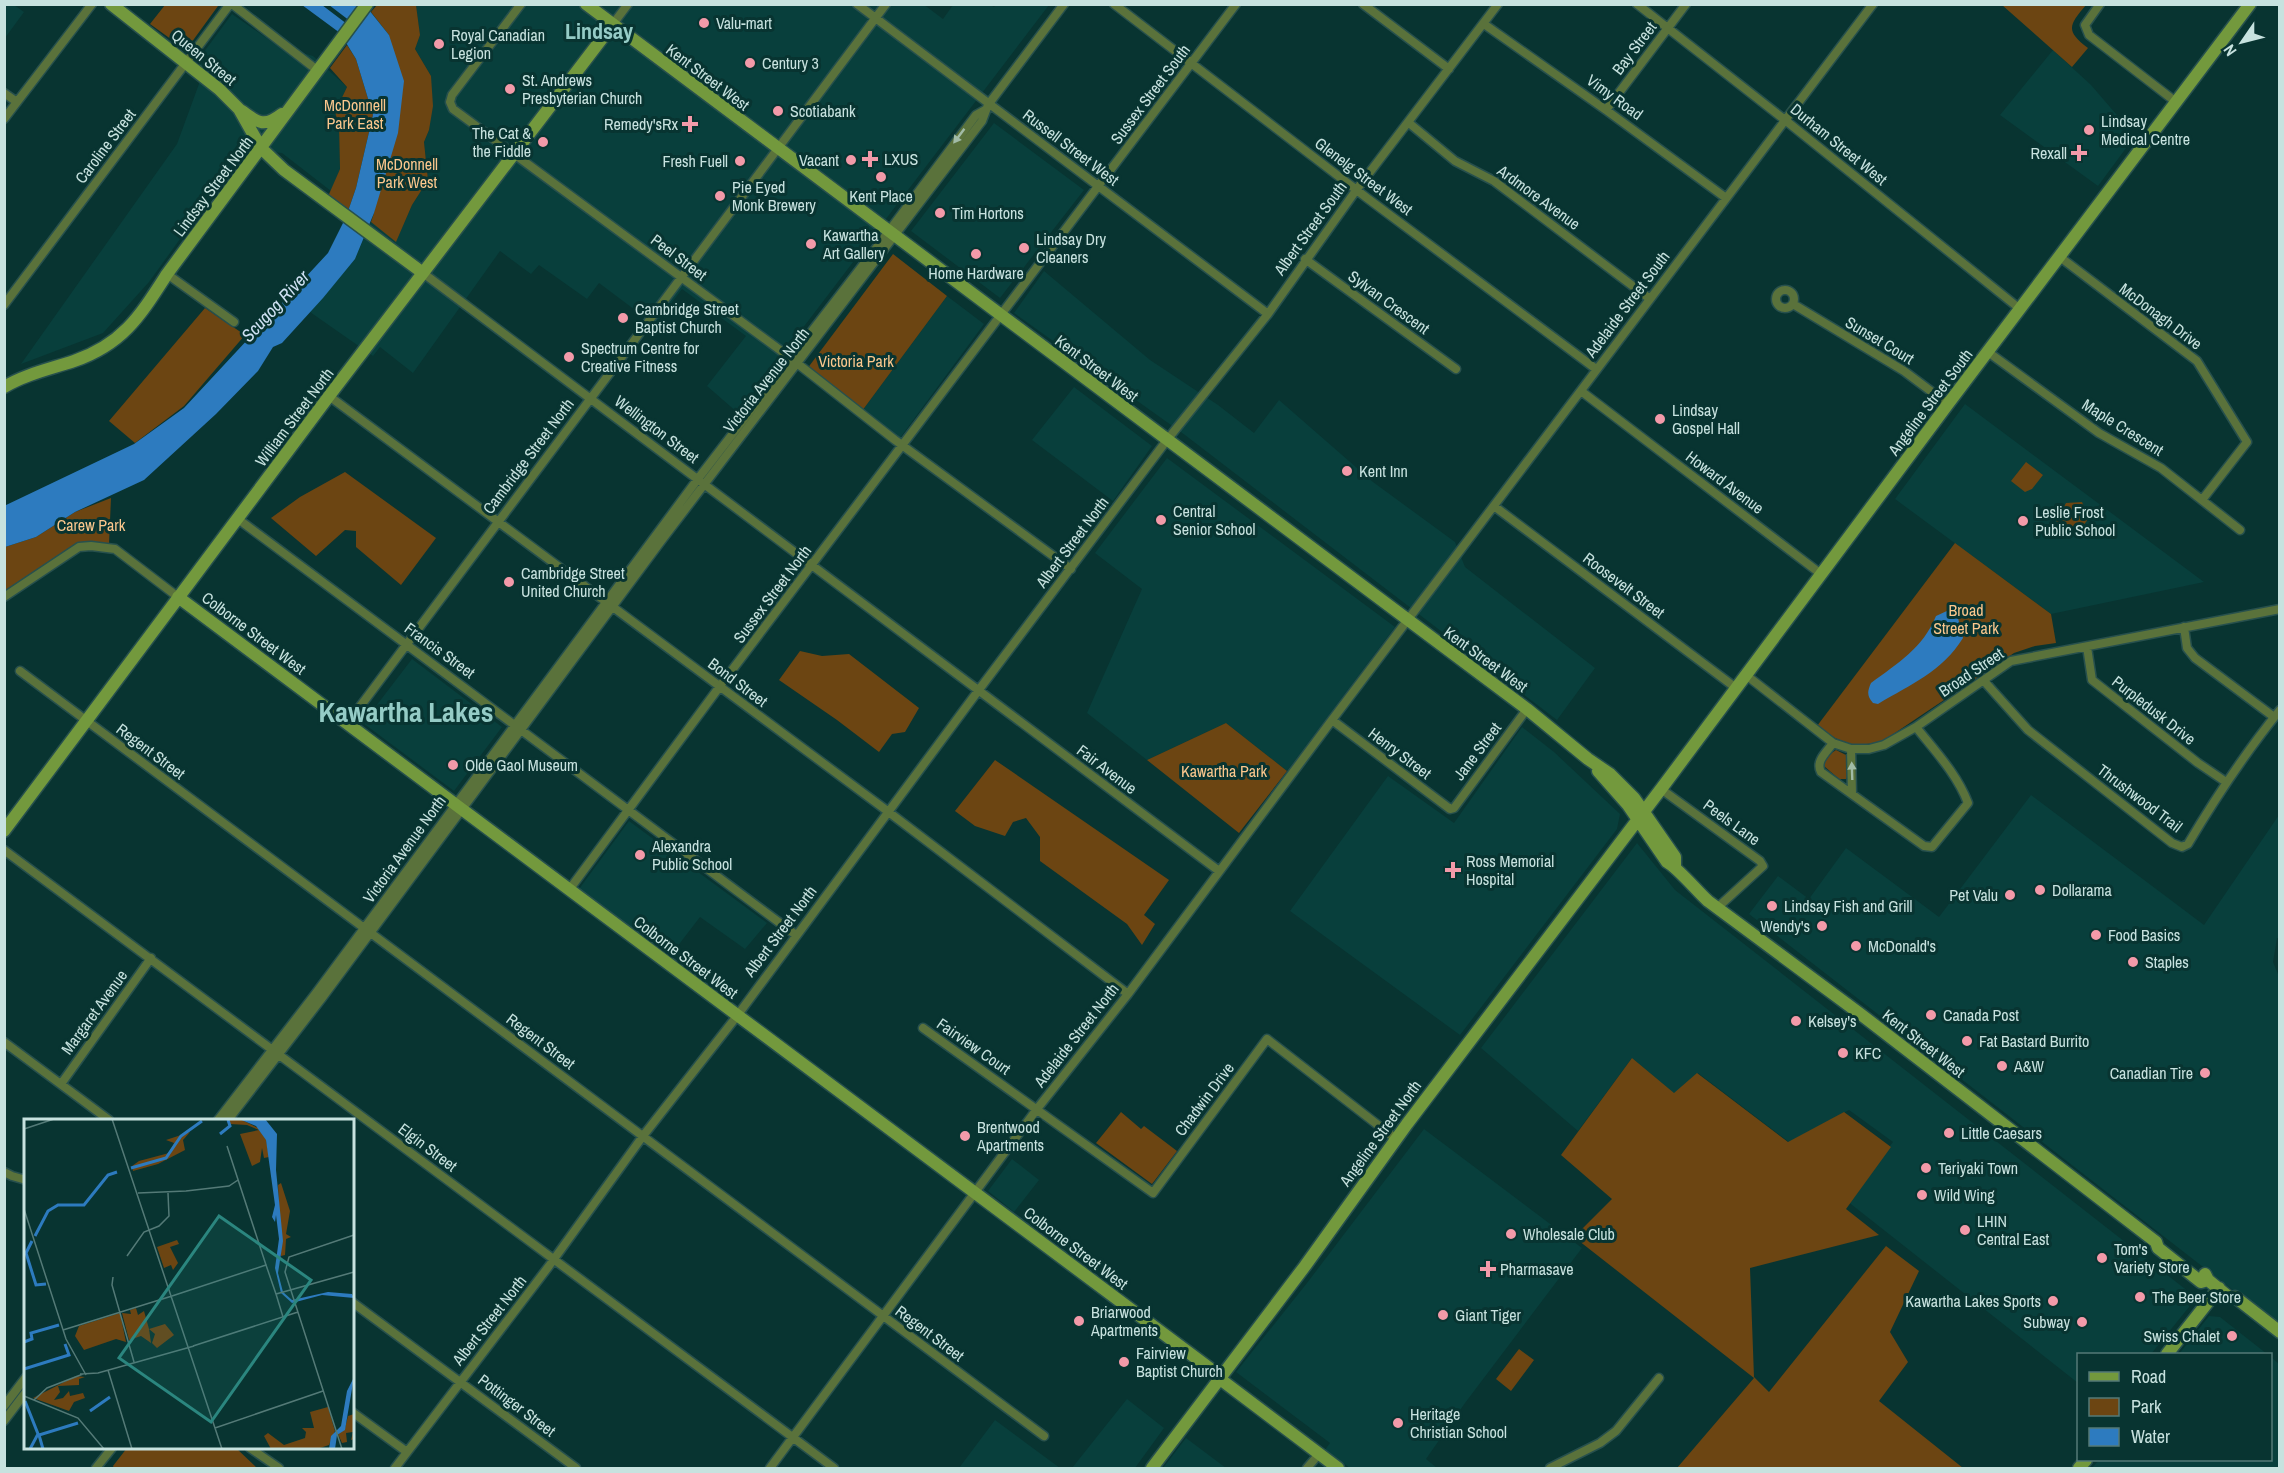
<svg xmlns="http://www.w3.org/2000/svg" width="2284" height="1473" viewBox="0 0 2284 1473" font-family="'Archivo Narrow',sans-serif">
<rect width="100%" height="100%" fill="#083431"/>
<path fill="#083f3c" d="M5,4L14,5L24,12L5,38Z
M923,4L943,19L953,5H990L994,7L996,5H1049L738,413L707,386L746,336L682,289L655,325L599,283L587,299L539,265L531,274L500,251L413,373L380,347L373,356L310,312L355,259L371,222L396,241L412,205L428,180L424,142L429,130L431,76L415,49L420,35L416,5Z
M232,14L278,46L313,56L347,87L335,112L339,126L340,169L331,191L282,153L247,150L206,203L149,282L103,333L21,364L177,144L199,84L198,60Z
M2053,50L2091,85L2135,136L2098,186L2000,115Z
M994,123L1084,190L1000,298L911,231Z
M1044,271L1150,360L1218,405L1254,433L1279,400L1373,482L1455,542L1465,567L1595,668L1557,720L1185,435L1014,313Z
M947,296L984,324L900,438L862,411Z
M1074,387L1152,446L1113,501L1032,440Z
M1965,404L2204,582L2051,614L1895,499Z
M1167,458L1395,627L1287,771L1226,723L1147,760L1087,713L1142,589L1095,553Z
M412,659L502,727L454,791L363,723Z
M1522,727L1554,752L1620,814L1617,829L1460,1035L1290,911L1388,776L1454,823Z
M2031,795L2204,925L2279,815L2280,939L2277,938L2273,962L2280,979L2279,1326L1749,914L1778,876L1809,899L1846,848L1939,917Z
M629,821L767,923L745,949L700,917L670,956L579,889Z
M1637,843L1675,890L2189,1292V1307L2151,1354H2078V1383L1847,1201L1893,1142L1849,1110L1789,1142L1698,1073L1674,1094L1632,1058L1578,1131L1481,1048Z
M1424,1129L1582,1248L1465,1403L1426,1459L1437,1468H1350L1325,1450L1330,1443L1236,1372L1307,1283Z
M1012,1159L1039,1180L1014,1212L988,1191Z
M2209,1316L2220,1317L2267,1354H2179Z
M2271,1357L2279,1364V1468H2092L2099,1460H2270Z
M1127,1399L1164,1428L1135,1468H1072Z
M995,1420L1026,1443L1060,1468H959Z
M1186,1438L1226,1468H1163Z"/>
<path fill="#6c4512" d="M216,4L218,6L186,50L150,24L165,5Z
M377,5H416L420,35L415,49L431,76L433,106L429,130L424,142L428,180L412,205L396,242L371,222L374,213L389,35L371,12Z
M2002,5H2086C2069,25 2065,31 2088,48L2072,67Z
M347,45L356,59L373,115L356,188L346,217L326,201L340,169L339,126L335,112L347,87L330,68Z
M893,254L947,296L862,411L807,369Z
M205,308L245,335L184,406L135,443L109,421Z
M2026,462L2043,475L2032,489L2025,492L2011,481Z
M345,472L436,538L401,585L356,547V531L345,530L316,556L271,518L300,497Z
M111,498L109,544L77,545L5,591V547L36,537L75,512Z
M2082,502L2089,518L2083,526L2071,534L2061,531L2056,520L2066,503Z
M1955,543L2051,614L2056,643L2035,646L2014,653L1880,743L1852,745L1835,738L1817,726Z
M800,651L822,656L849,654L919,708L905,732L892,734L879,752L837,720L779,680Z
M1226,723L1287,771L1239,833L1147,760Z
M1836,750L1846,755L1849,774L1846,779H1839L1824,766C1824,760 1831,753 1836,750Z
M995,760L1169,880L1144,915L1155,924L1142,945L1127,924L1040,861V837L1026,818L1013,822L1005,836L975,826L955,811Z
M1632,1058L1674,1093L1697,1073L1788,1142L1844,1112L1891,1147L1846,1209L1879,1235L1750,1268L1754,1377L1769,1392L1886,1246L1919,1271L1890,1332L1908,1362L1879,1401L1963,1468H1677L1754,1378L1574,1237L1612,1199L1561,1155Z
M1121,1112L1141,1129L1144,1126L1177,1151L1152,1184L1096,1143Z
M1519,1349L1534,1360L1511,1391L1496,1379Z
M127,1448H236L257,1468H114L113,1466Z"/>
<path fill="#2d7bbf" d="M302,5H322L347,24L350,21L329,5H365L389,35L404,81L398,133L374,213L355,259L323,298L282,343L273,347L258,371L216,414L144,480L75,512L36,537L5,547L4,506L134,444L184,408L328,253L346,217L356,188L373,115L356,59L340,33Z
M1949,610L1958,618L1963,638C1942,672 1911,684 1878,704L1873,703C1867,696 1867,692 1871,683C1898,663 1923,648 1936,616Z"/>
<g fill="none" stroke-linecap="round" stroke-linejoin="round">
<g stroke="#27504d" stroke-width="11">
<path id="street" d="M232,4L317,70
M521,4L452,95L450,102L453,109L784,353L895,440L1071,569
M857,4L1268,314
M1114,4L1367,198L1596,369
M1363,4L1449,69
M1637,4L1785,120L2020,309
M2100,4L2085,25L2089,35L2176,102
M613,24L628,4
M1484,24L1606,110L1726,198
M4,93L17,102
M1606,110L1686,4
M4,119L92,4
M1409,123L1455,161L1494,181L1650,299
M2060,257L2197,361L2247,442L2202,500
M1305,259L1456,369
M423,273L1219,871
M167,274L234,322
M1776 299a9 9 0 1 1 18 0a9 9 0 1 1-18 0Z
M1793,304L1904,371L1948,404
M4,305L230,4
M1988,352L2099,433L2161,468L2240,530
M1581,391L1821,574
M329,396L882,807L1128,994
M1494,506L1736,688
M238,519L796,935
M4,597L79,547L91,546L115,549L178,597
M2184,627L2187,648L2195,658L2274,717
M2087,647L2092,680L2198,763L2226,782
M20,671L1044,1436
M1746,675L1833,743L1851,749H1869L1884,745L1916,727L2011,661L2280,609
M1984,681L2028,730L2172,843L2182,847L2188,844C2216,797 2245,753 2280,710
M1332,720L1450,809L1454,808L1527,709
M347,724L886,4
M1833,743C1827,752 1815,761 1821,772L1924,846L1932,847L1968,803C1957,774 1935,751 1916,727
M1851,749L1852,794
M1661,789L1760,861L1763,866L1717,908
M4,850L834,1468
M569,890L723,682L1236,4
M923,1028L1153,1193L1267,1039L1396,1139
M4,1042L109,1120
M61,1084L151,958
M218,1120L316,993L697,480L880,243L976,115L985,110
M228,1120L322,998L661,541L982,121L988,105L1064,4
M4,1172L12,1176L26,1180
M352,1302L576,1468
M4,1406L26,1377
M352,1412L407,1452
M4,1421L26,1392
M250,1448L279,1468
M96,1468L112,1448
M395,1468L549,1266L643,1136L737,1016L978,691L1167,440L1268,314L1357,189L1498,4
M770,1468L1037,1109L1128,994L1332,720L1873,4
M1307,1468L1319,1454
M1550,1468L1600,1443L1616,1431L1659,1378"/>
</g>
<g stroke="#27504d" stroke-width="15">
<path id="secondary" d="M111,4L219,89L239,109L261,148L284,170L423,273
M586,4L1527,709L1588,759L1610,774L1634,798L1675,857V866
M242,111C259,124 265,127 282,114
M4,387C26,374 50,369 74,361C123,344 140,316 167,274L367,4
M178,597L1212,1370L1224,1382L1338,1468
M1598,771L1628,805L1667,862C1678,868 1697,891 1708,901L1859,1013L2156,1242L2158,1248L2201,1282L2208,1280
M4,831L329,396L613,24
M2205,1274L2208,1280L2230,1298L2235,1297L2280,1332
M2167,1354L2219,1288
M1152,1468L1305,1266L1407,1124L1661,789L1948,404L2250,4
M2079,1468L2086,1460"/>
</g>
<use href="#street" stroke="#5a723b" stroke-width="8"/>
<use href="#secondary" stroke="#73993d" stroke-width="12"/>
</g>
<defs><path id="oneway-solid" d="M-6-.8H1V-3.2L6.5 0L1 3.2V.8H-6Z" transform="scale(1.5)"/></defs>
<g fill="#a1bba6">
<use href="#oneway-solid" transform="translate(959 136) rotate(127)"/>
<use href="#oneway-solid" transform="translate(1852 771) rotate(-92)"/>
</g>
<g fill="#f39aa9" stroke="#083431" stroke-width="2">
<circle cx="704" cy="23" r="6"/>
<circle cx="439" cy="44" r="6"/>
<circle cx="750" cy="63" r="6"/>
<circle cx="510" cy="89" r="6"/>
<circle cx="778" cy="111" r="6"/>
<path d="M687 115h6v6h6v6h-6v6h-6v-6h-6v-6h6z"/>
<circle cx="2089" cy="130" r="6"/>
<circle cx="543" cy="142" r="6"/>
<path d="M2076 144h6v6h6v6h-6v6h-6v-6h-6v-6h6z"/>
<path d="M867 150h6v6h6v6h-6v6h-6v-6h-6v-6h6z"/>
<circle cx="851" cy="160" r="6"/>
<circle cx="740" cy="161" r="6"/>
<circle cx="881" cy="177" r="6"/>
<circle cx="720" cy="196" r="6"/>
<circle cx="940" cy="213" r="6"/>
<circle cx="811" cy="244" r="6"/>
<circle cx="1024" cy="248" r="6"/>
<circle cx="976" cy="254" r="6"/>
<circle cx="623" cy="318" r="6"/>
<circle cx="569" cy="357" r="6"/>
<circle cx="1660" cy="419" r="6"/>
<circle cx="1347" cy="471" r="6"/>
<circle cx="1161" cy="520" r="6"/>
<circle cx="2023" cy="521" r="6"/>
<circle cx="509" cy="582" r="6"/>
<circle cx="453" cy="765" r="6"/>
<circle cx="640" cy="855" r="6"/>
<path d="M1450 861h6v6h6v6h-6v6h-6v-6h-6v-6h6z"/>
<circle cx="2040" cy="890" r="6"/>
<circle cx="2010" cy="895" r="6"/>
<circle cx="1772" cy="906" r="6"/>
<circle cx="1822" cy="926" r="6"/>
<circle cx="2096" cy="935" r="6"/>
<circle cx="1856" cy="946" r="6"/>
<circle cx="2133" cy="962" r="6"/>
<circle cx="1931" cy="1015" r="6"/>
<circle cx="1796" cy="1021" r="6"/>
<circle cx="1967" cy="1041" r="6"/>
<circle cx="1843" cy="1053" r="6"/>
<circle cx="2002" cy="1066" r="6"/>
<circle cx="2205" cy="1073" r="6"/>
<circle cx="1949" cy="1133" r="6"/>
<circle cx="965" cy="1136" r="6"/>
<circle cx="1926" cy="1168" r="6"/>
<circle cx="1922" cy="1195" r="6"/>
<circle cx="1965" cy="1230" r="6"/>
<circle cx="1511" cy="1234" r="6"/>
<circle cx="2102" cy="1258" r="6"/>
<path d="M1485 1260h6v6h6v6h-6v6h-6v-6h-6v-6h6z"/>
<circle cx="2140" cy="1297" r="6"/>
<circle cx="2053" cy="1301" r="6"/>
<circle cx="1443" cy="1315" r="6"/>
<circle cx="1079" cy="1321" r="6"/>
<circle cx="2082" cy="1322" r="6"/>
<circle cx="2232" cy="1336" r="6"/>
<circle cx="1124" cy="1362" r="6"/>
<circle cx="1398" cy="1423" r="6"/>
</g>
<g text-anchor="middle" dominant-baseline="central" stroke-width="6" stroke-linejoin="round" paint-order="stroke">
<g font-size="16" fill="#c7e2df" stroke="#083431" text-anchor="start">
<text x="716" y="23">Valu-mart</text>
<text x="451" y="35">Royal Canadian<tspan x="451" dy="18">Legion</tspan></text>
<text x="762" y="63">Century 3</text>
<text x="522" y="80">St. Andrews<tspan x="522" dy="18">Presbyterian Church</tspan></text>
<text x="790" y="111">Scotiabank</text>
<text x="2101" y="121">Lindsay<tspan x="2101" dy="18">Medical Centre</tspan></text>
<text x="678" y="124" text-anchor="end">Remedy'sRx</text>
<text x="531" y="133" text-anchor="end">The Cat &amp;<tspan x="531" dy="18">the Fiddle</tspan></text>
<text x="2067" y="153" text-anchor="end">Rexall</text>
<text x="884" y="159">LXUS</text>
<text x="839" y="160" text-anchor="end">Vacant</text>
<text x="728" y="161" text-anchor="end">Fresh Fuell</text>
<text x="732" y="187">Pie Eyed<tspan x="732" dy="18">Monk Brewery</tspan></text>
<text x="881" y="196" text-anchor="middle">Kent Place</text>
<text x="952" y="213">Tim Hortons</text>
<text x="823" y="235">Kawartha<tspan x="823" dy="18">Art Gallery</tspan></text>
<text x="1036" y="239">Lindsay Dry<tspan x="1036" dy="18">Cleaners</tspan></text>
<text x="976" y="273" text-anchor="middle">Home Hardware</text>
<text x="635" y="309">Cambridge Street<tspan x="635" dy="18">Baptist Church</tspan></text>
<text x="581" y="348">Spectrum Centre for<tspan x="581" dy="18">Creative Fitness</tspan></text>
<text x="1672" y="410">Lindsay<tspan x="1672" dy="18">Gospel Hall</tspan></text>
<text x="1359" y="471">Kent Inn</text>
<text x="1173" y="511">Central<tspan x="1173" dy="18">Senior School</tspan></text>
<text x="2035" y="512">Leslie Frost<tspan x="2035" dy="18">Public School</tspan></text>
<text x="521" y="573">Cambridge Street<tspan x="521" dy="18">United Church</tspan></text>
<text x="465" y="765">Olde Gaol Museum</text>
<text x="652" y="846">Alexandra<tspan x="652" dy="18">Public School</tspan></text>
<text x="1466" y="861">Ross Memorial<tspan x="1466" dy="18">Hospital</tspan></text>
<text x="2052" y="890">Dollarama</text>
<text x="1998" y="895" text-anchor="end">Pet Valu</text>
<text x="1784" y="906">Lindsay Fish and Grill</text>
<text x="1810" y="926" text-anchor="end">Wendy's</text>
<text x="2108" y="935">Food Basics</text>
<text x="1868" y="946">McDonald's</text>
<text x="2145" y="962">Staples</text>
<text x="1943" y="1015">Canada Post</text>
<text x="1808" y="1021">Kelsey's</text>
<text x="1979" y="1041">Fat Bastard Burrito</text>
<text x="1855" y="1053">KFC</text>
<text x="2014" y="1066">A&amp;W</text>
<text x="2193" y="1073" text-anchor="end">Canadian Tire</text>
<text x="977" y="1127">Brentwood<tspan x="977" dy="18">Apartments</tspan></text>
<text x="1961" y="1133">Little Caesars</text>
<text x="1938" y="1168">Teriyaki Town</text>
<text x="1934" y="1195">Wild Wing</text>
<text x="1977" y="1221">LHIN<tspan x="1977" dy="18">Central East</tspan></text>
<text x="1523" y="1234">Wholesale Club</text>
<text x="2114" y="1249">Tom's<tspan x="2114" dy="18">Variety Store</tspan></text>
<text x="1500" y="1269">Pharmasave</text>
<text x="2152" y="1297">The Beer Store</text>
<text x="2041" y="1301" text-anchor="end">Kawartha Lakes Sports</text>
<text x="1091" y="1312">Briarwood<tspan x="1091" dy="18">Apartments</tspan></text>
<text x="1455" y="1315">Giant Tiger</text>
<text x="2070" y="1322" text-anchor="end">Subway</text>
<text x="2220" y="1336" text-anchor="end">Swiss Chalet</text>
<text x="1136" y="1353">Fairview<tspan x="1136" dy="18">Baptist Church</tspan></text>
<text x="1410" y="1414">Heritage<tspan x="1410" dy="18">Christian School</tspan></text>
</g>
<g font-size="16" fill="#c7e2df" stroke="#083431">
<text transform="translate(1634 48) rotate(-53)">Bay Street</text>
<text transform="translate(204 57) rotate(39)">Queen Street</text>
<text transform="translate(708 77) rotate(37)">Kent Street West</text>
<text transform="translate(1150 94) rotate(-53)">Sussex Street South</text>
<text transform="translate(1615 97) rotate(36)">Vimy Road</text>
<text transform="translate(1839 144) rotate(39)">Durham Street West</text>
<text transform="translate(105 146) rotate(-53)">Caroline Street</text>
<text transform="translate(1071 147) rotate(37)">Russell Street West</text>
<text transform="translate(1364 176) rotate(37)">Glenelg Street West</text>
<text transform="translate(213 186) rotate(-53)">Lindsay Street North</text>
<text transform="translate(1539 197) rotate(36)">Ardmore Avenue</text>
<text transform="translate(1310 228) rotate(-54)">Albert Street South</text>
<text transform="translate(679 257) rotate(37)">Peel Street</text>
<text transform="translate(1389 302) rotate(36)">Sylvan Crescent</text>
<text transform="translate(1627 304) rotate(-53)">Adelaide Street South</text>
<text transform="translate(2161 316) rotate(37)">McDonagh Drive</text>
<text transform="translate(1880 340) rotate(31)">Sunset Court</text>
<text transform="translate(1097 368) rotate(37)">Kent Street West</text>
<text transform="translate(766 380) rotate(-52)">Victoria Avenue North</text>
<text transform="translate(1930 402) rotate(-53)">Angeline Street South</text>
<text transform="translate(294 417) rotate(-53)">William Street North</text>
<text transform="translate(2123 427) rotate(32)">Maple Crescent</text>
<text transform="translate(657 429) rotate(37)">Wellington Street</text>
<text transform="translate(528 456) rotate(-53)">Cambridge Street North</text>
<text transform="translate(1725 482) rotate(37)">Howard Avenue</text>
<text transform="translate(1072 542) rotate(-53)">Albert Street North</text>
<text transform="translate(1624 585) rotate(37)">Roosevelt Street</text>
<text transform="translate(772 594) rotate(-53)">Sussex Street North</text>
<text transform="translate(254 633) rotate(37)">Colborne Street West</text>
<text transform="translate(440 650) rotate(36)">Francis Street</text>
<text transform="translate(1486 659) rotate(36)">Kent Street West</text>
<text transform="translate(1971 672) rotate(-34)">Broad Street</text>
<text transform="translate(738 682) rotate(37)">Bond Street</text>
<text transform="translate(2154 710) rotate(38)">Purpledusk Drive</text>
<text transform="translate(151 751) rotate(37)">Regent Street</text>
<text transform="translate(1477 751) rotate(-53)">Jane Street</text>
<text transform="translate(1400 753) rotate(37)">Henry Street</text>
<text transform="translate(1107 769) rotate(37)">Fair Avenue</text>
<text transform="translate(2140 798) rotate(37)">Thrushwood Trail</text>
<text transform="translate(1732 822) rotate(36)">Peels Lane</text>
<text transform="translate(404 849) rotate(-54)">Victoria Avenue North</text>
<text transform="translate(780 931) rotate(-53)">Albert Street North</text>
<text transform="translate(686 957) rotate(37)">Colborne Street West</text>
<text transform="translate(94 1012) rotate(-54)">Margaret Avenue</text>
<text transform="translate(1076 1035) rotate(-52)">Adelaide Street North</text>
<text transform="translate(541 1041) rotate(37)">Regent Street</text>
<text transform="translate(1924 1043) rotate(38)">Kent Street West</text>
<text transform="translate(974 1046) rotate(35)">Fairview Court</text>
<text transform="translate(1204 1099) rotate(-53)">Chadwin Drive</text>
<text transform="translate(1380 1133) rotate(-54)">Angeline Street North</text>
<text transform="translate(428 1147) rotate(37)">Elgin Street</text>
<text transform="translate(1076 1248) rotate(37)">Colborne Street West</text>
<text transform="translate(489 1320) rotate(-52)">Albert Street North</text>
<text transform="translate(930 1333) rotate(37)">Regent Street</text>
<text transform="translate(517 1405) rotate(37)">Pottinger Street</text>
</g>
<g font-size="16" fill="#fbc78d" stroke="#083431">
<text x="355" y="105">McDonnell<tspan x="355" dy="18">Park East</tspan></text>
<text x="407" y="164">McDonnell<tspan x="407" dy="18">Park West</tspan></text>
<text x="856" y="361">Victoria Park</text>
<text x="91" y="525">Carew Park</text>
<text x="1966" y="610">Broad<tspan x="1966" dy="18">Street Park</tspan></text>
<text x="1224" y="771">Kawartha Park</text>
</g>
<g font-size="18" font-style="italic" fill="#d0e2f4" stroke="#083431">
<text transform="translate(275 306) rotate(-47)">Scugog River</text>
</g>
<g font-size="22" font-weight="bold" fill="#95ccc6" stroke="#083431">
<text x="599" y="31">Lindsay</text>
</g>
<g font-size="28" font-weight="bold" fill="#95ccc6" stroke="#083431">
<text x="406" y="712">Kawartha Lakes</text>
</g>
</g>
<g transform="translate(24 1119)">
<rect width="330" height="330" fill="#083431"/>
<path d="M202,0L218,1L234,9L242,20L245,38L240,39L238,29L236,43L228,47L216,15L235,11L223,6L206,5ZM166,13L159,21L161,31L134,45L109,52L108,47L115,42L145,34L150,24L142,21ZM257,64L266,92L262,115L267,118L262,120L261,136L257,137L254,66ZM153,121L155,125L146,128L154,144L149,151L147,146L140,149L133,128ZM112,189L114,196L120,192L125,210L141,205L150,216L133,229L128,224L131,215L125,210L127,224L117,217L105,221L98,194L107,195L106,191ZM96,194L102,223L92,220L60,231L51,217L55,207ZM52,257L61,258L55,260V266L34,267L36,273L30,281L39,279L45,272L46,277L59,274L61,279L50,283L45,292L9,279ZM304,288L311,312L305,326L293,330H247L240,317L244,314L260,326L281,319L282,313L278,309H290L286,293ZM330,295V320L327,321L329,313L322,314L323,323L318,324L314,315L321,309L324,297Z" fill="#6c4512"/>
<path d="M215,0H241L253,15L252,51L259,122L254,154L259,173L268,181L304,173L328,175L330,179L298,176L268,184L257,174L251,149L255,120L252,96L251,103L248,98L251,86L242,21L232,7ZM330,258L321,311L313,316L311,330H305L307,317L317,307L323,272Z" fill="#2d7bbf"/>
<path fill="none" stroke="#2d7bbf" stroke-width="3" d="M196,15L206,7L204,1M107,49L142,39L157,17L178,2M11,117L24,92L34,86H60L84,56L93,53M8,122L2,134L12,166L22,165M0,223L8,220L7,214L35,206M0,250L45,236L41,225M1,282L14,315L6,330M66,292L86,278M19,330L15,316L54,304"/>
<path fill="none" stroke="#547a77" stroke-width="1.5" d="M88,0L198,330M0,10L30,0M203,27L242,146M114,74L162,72L205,67L214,61M0,90L42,220L62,256M103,137L120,113L135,107L145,97L144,74M89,158L88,166L110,243M252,175L259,198M148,177L242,146L252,175L330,153M39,211L148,177M169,227L274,193M84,251L108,330M56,255L74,254L170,227M0,277L54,299L80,330M10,281L23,269L59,255M191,309L299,272M318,330L261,153L265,138L330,116"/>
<path fill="#2b867f" fill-opacity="0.15" stroke="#2b867f" stroke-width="3" d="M195,97L287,161L187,303L95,239Z"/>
<rect width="330" height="330" fill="none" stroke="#c7e2df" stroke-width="3"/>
</g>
<rect width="2284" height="1473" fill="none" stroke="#c7e2df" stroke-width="12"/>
<rect x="2077" y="1353" width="195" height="108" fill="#083431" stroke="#547a77" stroke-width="1.5"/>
<rect x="2089" y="1372" width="30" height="9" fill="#73993d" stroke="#547a77" stroke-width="1.5"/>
<text x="2131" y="1383" font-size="18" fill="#c7e2df">Road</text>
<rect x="2089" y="1398" width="30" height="18" fill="#6c4512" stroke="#547a77" stroke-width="1.5"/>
<text x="2131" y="1413" font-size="18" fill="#c7e2df">Park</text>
<rect x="2089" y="1428" width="30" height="18" fill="#2d7bbf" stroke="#547a77" stroke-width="1.5"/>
<text x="2131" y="1443" font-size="18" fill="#c7e2df">Water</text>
<g transform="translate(2242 42) rotate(235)" stroke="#083431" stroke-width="4.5" paint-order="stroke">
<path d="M0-4.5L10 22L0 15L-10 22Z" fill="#c7e2df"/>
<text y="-9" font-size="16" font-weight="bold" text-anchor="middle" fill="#c7e2df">N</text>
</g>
</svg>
